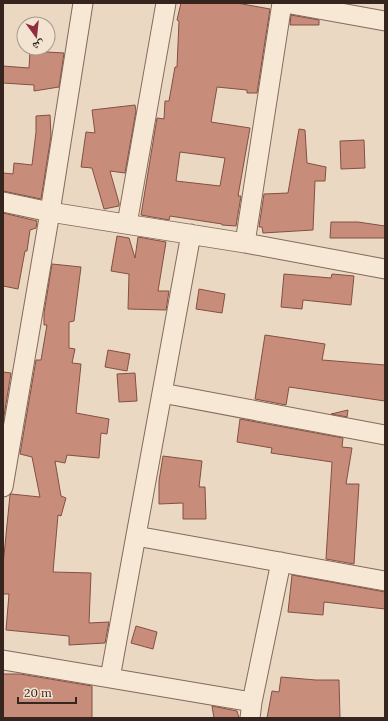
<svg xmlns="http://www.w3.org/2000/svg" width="388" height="721" viewBox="0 0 388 721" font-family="Lora,'Noto Naskh Arabic',serif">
<rect width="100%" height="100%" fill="#ebd8c3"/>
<path fill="#c78d7a" stroke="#825042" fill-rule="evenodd" d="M181,3H237L270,9L257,93H247V90L217,87L211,122L250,128L238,196H241L236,226L222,225V224L170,216L169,220L141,215L157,118L164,119L165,101H169L175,67H177L179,21L177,20ZM180,152L225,158L220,186L176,181Z
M291,15L319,20V25H290Z
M30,51L64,53L59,87L34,91V85L3,83V66L29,68Z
M135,105L136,111L125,173L110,171L119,203V206L104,209L92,168L81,167L86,132L95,133L92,110Z
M50,115L51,136L41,199L3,191V173L13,174L14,163L32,165L36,132V116Z
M299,129L305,130L307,163L326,167L325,181H315L313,230L263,233L262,227H259L264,194L288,193Z
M364,140L365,168L341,169L340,141Z
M3,213L37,221L36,228L30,230L27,251H25L18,289L3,286Z
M331,222H358L385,226V238H330Z
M117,236L129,238L135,258L138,237L166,242L158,291H169L166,310L128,309L129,274L111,271Z
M52,264L81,267L74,321L69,322V348L75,349L72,363L81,364L76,413L109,419L107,434L101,433L99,458L67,455L65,463L55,461L61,496L66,498L61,516L58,515L53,572L91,573L89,623L109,622L105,643L69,645V636L6,630L9,594H3V565L10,495L11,494L40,497L32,457L20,454L36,360H41L47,325H44V313Z
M284,274L331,278L332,274L354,276L351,305L303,300L302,309L281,307Z
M199,289L225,294L222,313L196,309Z
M265,335L325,344L322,360L385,365V401L289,387L286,405L255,399Z
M108,350L130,354L127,371L105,367Z
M3,372L11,373L3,422Z
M135,373L137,401L119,402L117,374Z
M348,410L347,417L331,414Z
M240,419L343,438L342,447L352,448L346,484H359L354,564L326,559L332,462L271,453L272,448L237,442Z
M163,456L202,461L199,487H205L206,519H183V503L159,504V481Z
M292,575L385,592V609L324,602L323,615L288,612Z
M136,626L157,632L153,649L131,643Z
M3,674H20L92,686V718H3Z
M281,677L316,680H339L340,718H267L272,691L279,692Z
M212,706L237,711L239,718H214Z"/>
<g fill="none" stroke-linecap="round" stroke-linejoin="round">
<g stroke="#846a5b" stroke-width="21">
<path id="street" d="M285,3L385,21
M3,202L50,212L245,243L385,269
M127,224L166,3
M245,243L282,3
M162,393L385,435
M3,487L50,212L83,3
M136,536L385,581
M3,660L252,702
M110,678L191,234
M250,718L252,702L281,562"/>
</g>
<use href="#street" stroke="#f7e7d5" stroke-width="19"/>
</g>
<rect width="388" height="721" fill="none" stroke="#35251e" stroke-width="8"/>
<g transform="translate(36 36) rotate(165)"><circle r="19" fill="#f3e4d2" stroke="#a7988a"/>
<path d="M0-3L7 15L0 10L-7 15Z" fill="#902e40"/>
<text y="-6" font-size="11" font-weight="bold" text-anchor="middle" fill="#35251e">ش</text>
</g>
<path d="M18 697v6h58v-6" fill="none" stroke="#35251e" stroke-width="2"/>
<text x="24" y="697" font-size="12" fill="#35251e" stroke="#f3e4d2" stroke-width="3" paint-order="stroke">20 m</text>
</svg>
